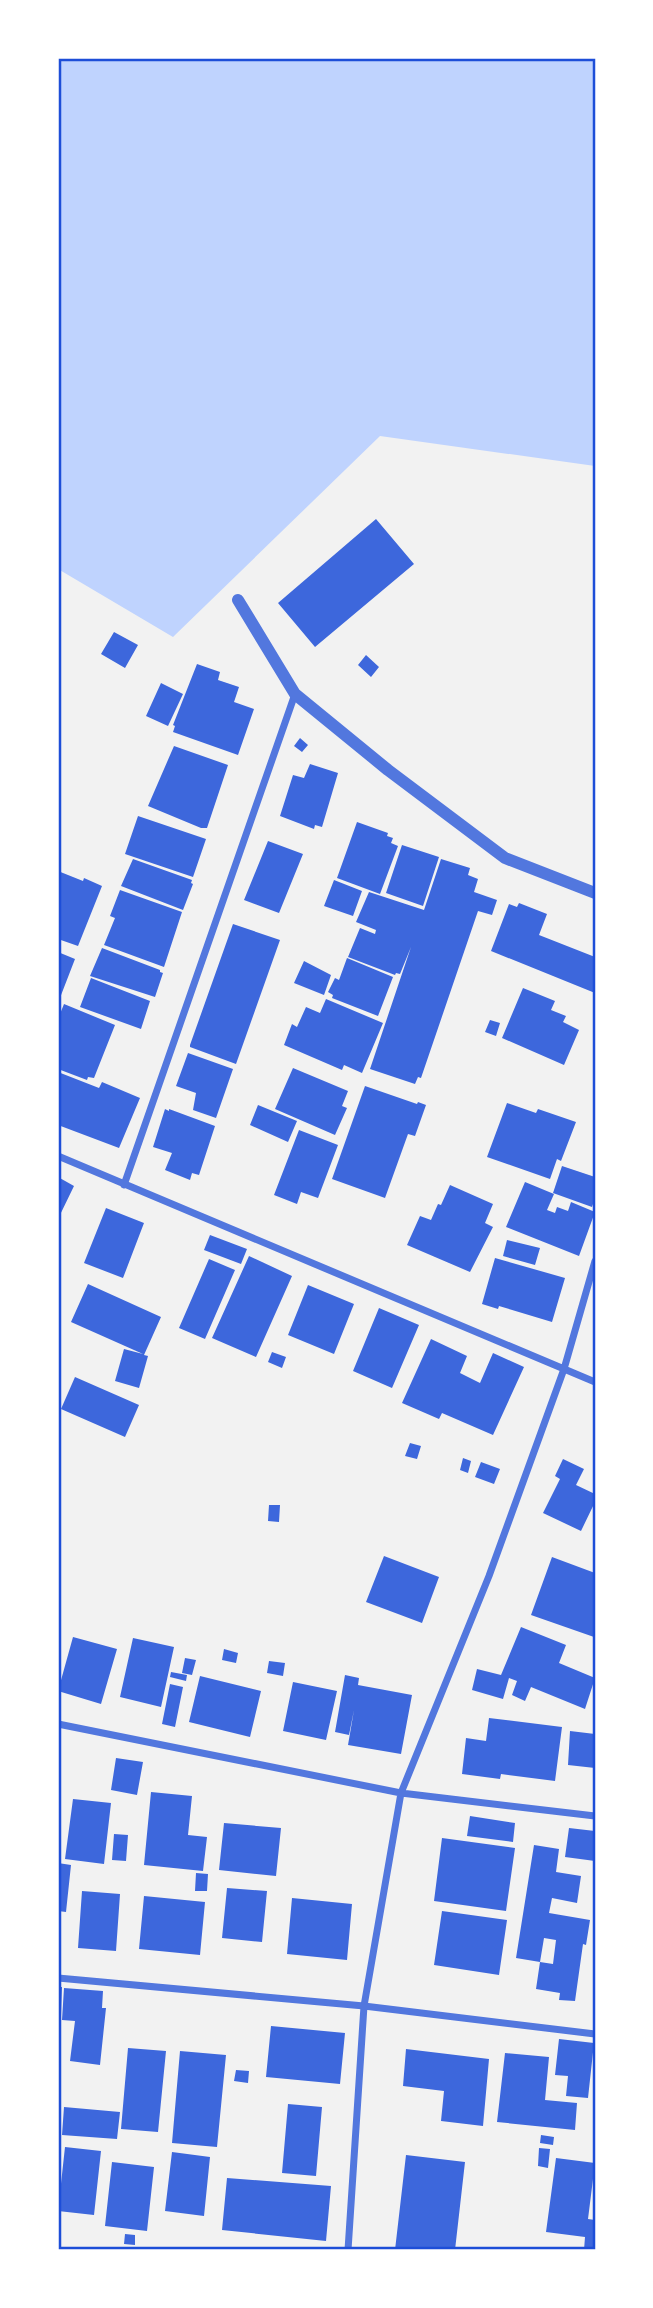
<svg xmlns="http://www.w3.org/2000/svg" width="653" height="2308" viewBox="0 0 653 2308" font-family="'Sofia Sans Condensed',sans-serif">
<rect width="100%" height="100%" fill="#f2f2f2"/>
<path fill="#bfd3fe" d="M58,58H595V466L380,436L173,637L58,569Z"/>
<path fill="#3d67dc" d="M376,519L414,564L315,647L278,603Z
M114,632L138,645L125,668L101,654Z
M366,655L379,667L371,677L358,665Z
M197,664L220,672L218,680L239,687L234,702L254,709L238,755L173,732L175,726L173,725Z
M161,683L183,694L168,726L146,716Z
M300,738L308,745L302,752L294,746Z
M174,746L228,765L207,828H201L148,806Z
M310,764L338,773L322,827L315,825L314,829L280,816L293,775L304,778Z
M138,816L206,839L193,877L125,854Z
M357,822L388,833L387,836L393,838L391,843L398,846L380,894L337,878Z
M268,841L303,854L279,913L244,900Z
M402,845L439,857L423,906L386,893Z
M133,859L192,880L191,883L193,884L183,910L121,886Z
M441,859L470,868L468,875L478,879L474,892L497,900L492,915L478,911L421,1078L418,1077L415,1084L370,1069L411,947L400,974L396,973L395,975L348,957L360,928L375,934L376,930L356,922L369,892L424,910Z
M58,871L83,881L84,878L102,886L78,946L58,939Z
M334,880L362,891L353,916L324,906Z
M120,890L182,912L164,967L104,945L115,918L110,916Z
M519,903L547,914L539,935L595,957V993L491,951L509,904L517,907Z
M233,924L280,940L236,1064L190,1047V1045Z
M102,948L160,970V972L163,973L155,997L90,976Z
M58,952L75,959L58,1003Z
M347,958L393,977L378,1016L332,998L333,995L328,992L335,978L339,980Z
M304,961L331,975L324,995L294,983Z
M91,978L150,1001L141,1029L80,1007Z
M523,988L555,1001L551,1010L566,1016L563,1022L579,1030L564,1065L502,1038Z
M326,999L383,1023L362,1073L344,1065L342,1070L284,1045L292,1024L297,1027L306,1007L320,1013Z
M64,1004L115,1025L94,1078L88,1077L87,1080L58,1069V1019Z
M490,1020L500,1023L496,1036L485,1032Z
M188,1053L233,1069L216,1118L193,1110L196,1093L176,1086Z
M293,1068L348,1091L342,1106L347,1108L335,1135L275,1109Z
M58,1072L99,1088L102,1082L140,1098L119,1148L58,1125Z
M365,1086L417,1104L418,1102L426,1105L415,1136L408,1134L385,1198L332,1179Z
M507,1103L536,1113L538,1109L576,1122L561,1161L557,1159L550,1179L487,1157Z
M258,1105L297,1121L288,1142L250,1125Z
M165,1109L169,1111V1109L215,1126L199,1175L192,1173L190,1180L165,1170L172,1153L153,1147Z
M299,1130L338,1145L318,1198L301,1192L297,1204L274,1195Z
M562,1166L595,1177V1198L592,1207L553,1193Z
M58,1177L74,1186L58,1219Z
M525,1182L554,1194L547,1210L555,1213L557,1207L568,1211L571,1202L595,1212L579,1256L506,1227Z
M450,1185L493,1204L485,1223L493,1227L470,1272L407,1245L420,1216L431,1220L438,1204L441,1205Z
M106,1208L144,1223L123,1278L84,1263Z
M210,1235L247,1249L241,1264L204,1250Z
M507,1240L540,1248L535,1265L503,1256Z
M249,1256L292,1276L256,1357L212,1338Z
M495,1258L565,1278L552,1322L499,1306L498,1309L482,1304Z
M209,1259L235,1270L205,1339L179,1328Z
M88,1284L161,1317L144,1355L148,1356L139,1388L115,1381L124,1349L143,1354L71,1322Z
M308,1285L354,1304L334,1354L288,1335Z
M379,1308L419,1325L392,1388L353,1371Z
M431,1339L467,1356L460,1373L480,1383L493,1353L524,1367L493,1435L442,1413L439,1419L402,1403Z
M272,1352L286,1357L282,1368L268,1362Z
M75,1377L139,1405L125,1437L61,1409Z
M410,1443L421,1446L417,1459L405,1456Z
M463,1458L471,1461L468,1473L460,1470Z
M563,1459L584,1469L576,1485L595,1494V1502L581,1531L543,1513L560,1479L555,1476Z
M481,1462L500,1469L494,1484L475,1477Z
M269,1505H280L279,1522L268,1521Z
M384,1556L439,1577L422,1623L366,1602Z
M552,1557L595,1573L594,1637L531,1615Z
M521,1627L566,1645L559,1663L595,1678L585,1709L531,1687L525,1701L512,1695L517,1681L509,1678L503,1699L472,1690L477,1669L501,1675Z
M73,1637L117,1649L101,1704L58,1691Z
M133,1638L174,1647L161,1707L120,1697Z
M224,1649L238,1653L236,1663L222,1660Z
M185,1658L196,1660L192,1675L182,1673Z
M269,1661L285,1663L283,1676L267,1673Z
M171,1672L187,1675L186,1681L170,1677Z
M345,1675L359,1678L358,1685L412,1695L401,1754L348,1745L354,1710L349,1735L335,1732Z
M200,1676L261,1691L250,1737L189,1722Z
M293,1682L337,1691L326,1740L283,1731Z
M170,1684L183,1687L175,1727L162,1724Z
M489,1718L562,1727L555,1781L501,1774L500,1779L462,1774L466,1738L486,1741Z
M570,1731L595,1734V1768L568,1765Z
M116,1758L143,1762L137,1795L111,1790Z
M151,1792L192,1796L188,1835L207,1837L203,1871L144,1865Z
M73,1799L111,1803L104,1864L65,1859Z
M470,1816L515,1823L513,1842L467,1836Z
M224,1823L281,1828L276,1876L219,1870Z
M569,1828L595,1831V1861L565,1857Z
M114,1834L128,1835L126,1861L112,1860Z
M442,1838L515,1848L506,1911L434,1901Z
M534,1845L559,1849L556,1872L581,1876L577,1903L552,1898L549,1913L590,1920L586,1945L583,1944L575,2001L559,2000L560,1993L536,1989L540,1962L553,1964L556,1940L544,1938L540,1962L516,1958Z
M58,1863L71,1865L66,1912L58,1911Z
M196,1873L208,1874L207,1891H195Z
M227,1888L267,1891L262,1942L222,1938Z
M82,1891L120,1894L116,1951L78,1948Z
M144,1896L205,1902L200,1955L139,1949Z
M292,1898L352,1904L347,1960L287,1954Z
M442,1911L507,1920L499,1975L434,1965Z
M58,1987H62L61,2016H58Z
M64,1988L103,1991L102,2008H106L100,2065L70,2061L75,2021L62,2020Z
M271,2026L345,2033L340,2084L266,2077Z
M559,2039L594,2043L588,2098L566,2096L568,2076L555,2075Z
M128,2048L166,2051L158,2132L121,2129Z
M406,2049L489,2059L483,2126L441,2121L444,2091L403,2086Z
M180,2051L226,2055L217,2147L172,2143Z
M505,2053L549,2057L545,2100L577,2103L575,2130L497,2122Z
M236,2070L249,2071L248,2083L234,2081Z
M288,2104L322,2107L316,2176L282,2173Z
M64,2107L120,2112L117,2139L62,2135Z
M541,2135L554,2137L553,2145L540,2143Z
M65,2147L101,2151L94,2215L58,2211Z
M539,2148L550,2149L548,2168L538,2166Z
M172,2152L210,2157L204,2216L165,2211Z
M406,2155L465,2162L455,2250H395Z
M556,2158L595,2163L588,2219L595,2220V2250H584L585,2237L546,2232Z
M112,2162L154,2167L147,2231L105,2226Z
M227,2178L331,2186L326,2241L222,2230Z
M125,2234L135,2235V2245L124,2244Z"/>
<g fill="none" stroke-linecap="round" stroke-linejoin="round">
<path stroke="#5277de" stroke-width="7" d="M58,1156L595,1382
M124,1185L295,694
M58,1724L401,1793L595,1816
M58,1978L364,2006L595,2034
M348,2250L364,2006L401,1793L489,1576L564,1369L595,1261"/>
<path stroke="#5277de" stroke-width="12" d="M238,600L295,694L388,770L505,858L595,893"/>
</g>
<rect width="653" height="2308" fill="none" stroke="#ffffff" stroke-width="119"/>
<rect x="60" y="60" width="534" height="2188" fill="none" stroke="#1d4ed8" stroke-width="2.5"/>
</svg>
